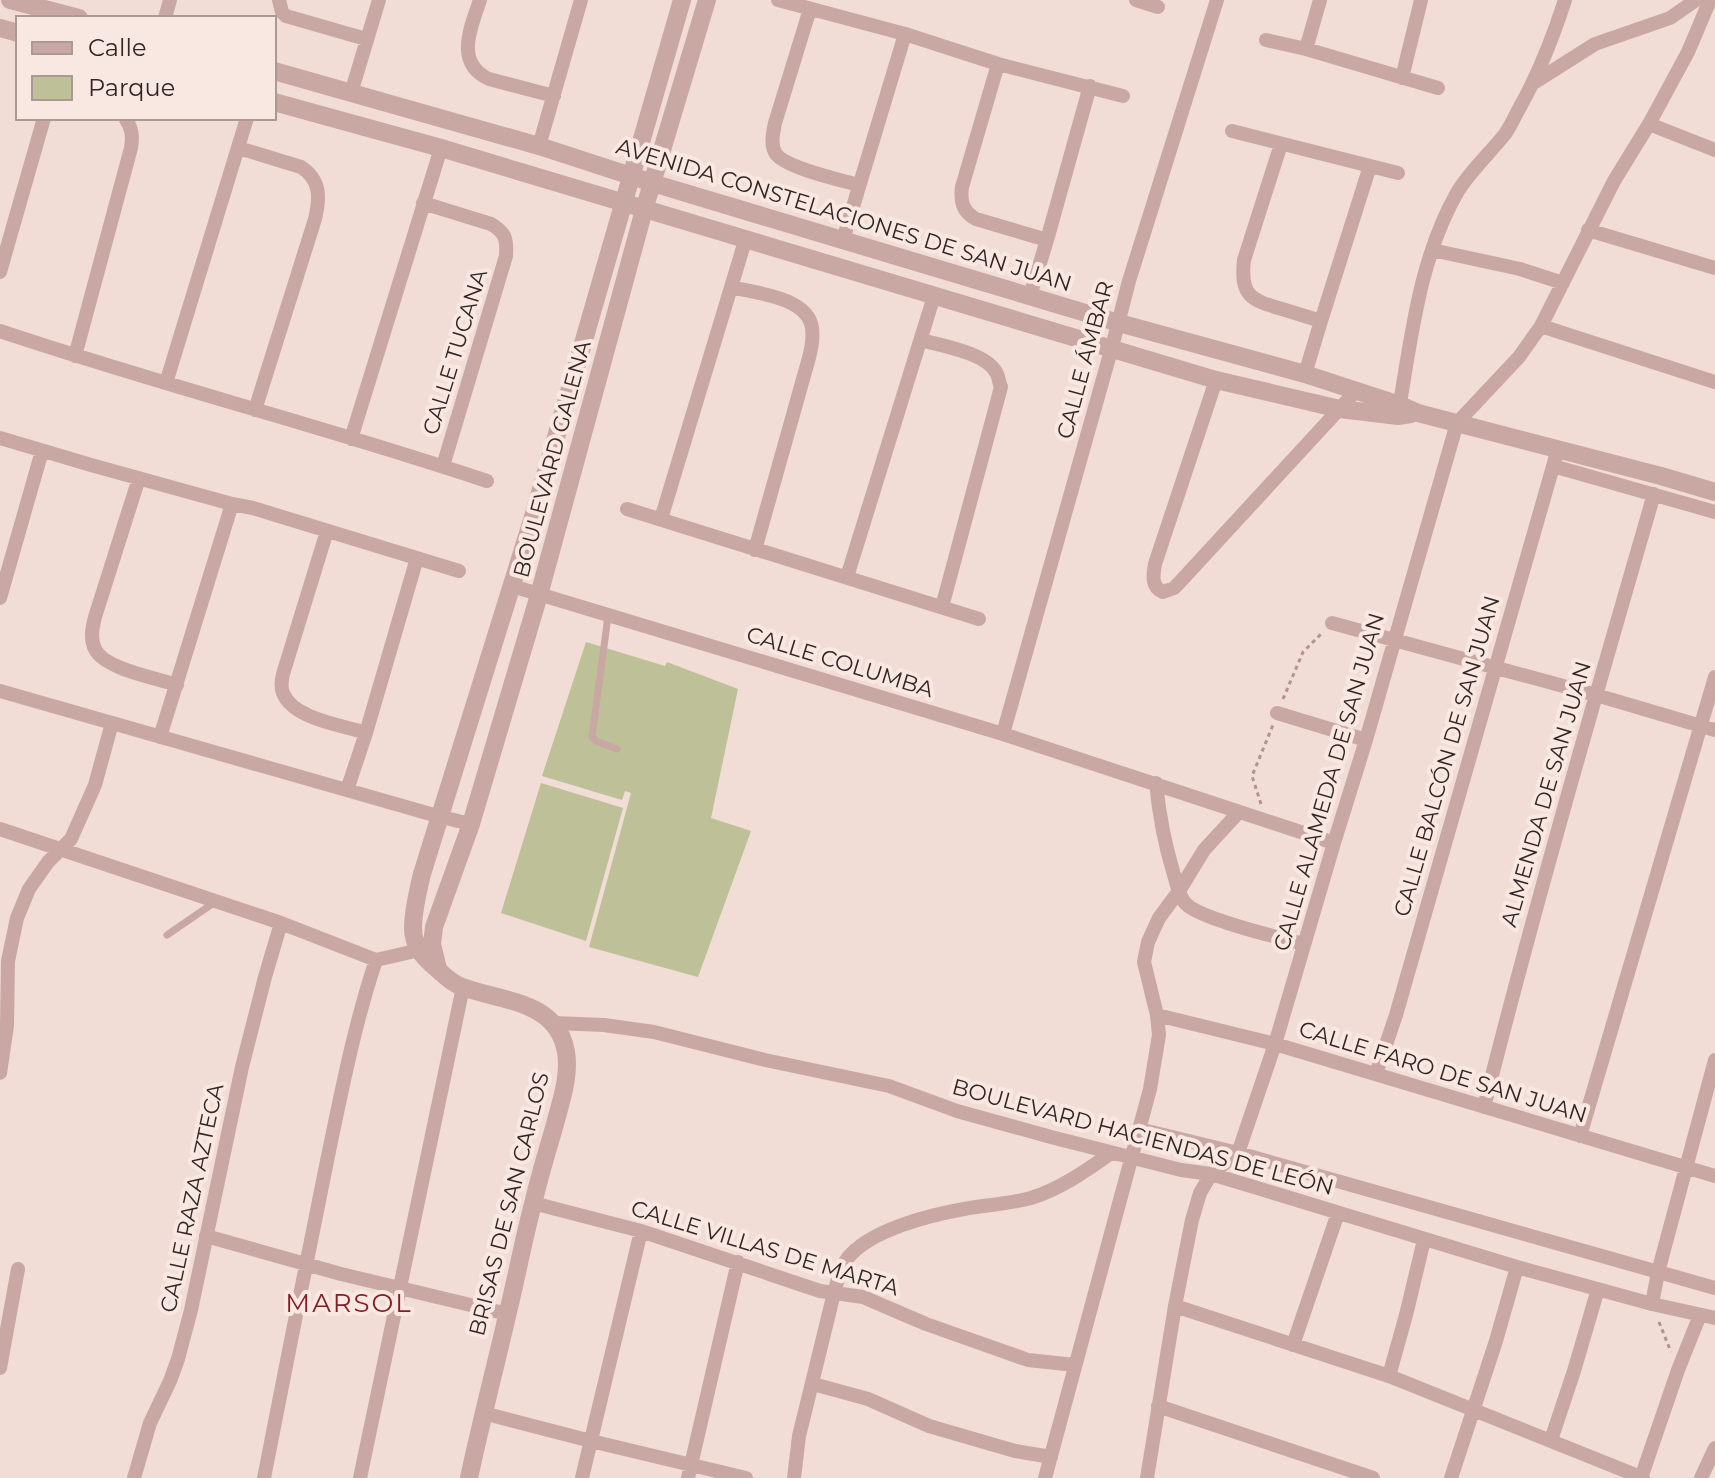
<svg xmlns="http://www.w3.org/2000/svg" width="1715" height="1478" viewBox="0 0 1715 1478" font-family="Montserrat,sans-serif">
<rect width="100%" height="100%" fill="#f1dcd6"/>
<path fill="#bec097" d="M586,642L665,666L667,662L738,689L711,818L751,831L698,977L589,947L631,793L625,791L622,800L542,776Z
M541,783L623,808L586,941L501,913Z"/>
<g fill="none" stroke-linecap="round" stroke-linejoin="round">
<path stroke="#b4928d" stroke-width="3" stroke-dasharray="4 4" stroke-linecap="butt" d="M1283,699L1303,652L1321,634
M1261,804L1252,776L1273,725
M1659,1322L1671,1352"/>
<path stroke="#c9a8a3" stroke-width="7" d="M608,616L592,737L596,741L617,749
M167,935L215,902"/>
<path stroke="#c9a8a3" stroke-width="14" d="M279,0L282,12L286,16L366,39
M480,0C471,27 454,63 489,79L554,96
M778,0L905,34L998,64L1123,96
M1136,0L1158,7
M810,9L775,123C773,133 770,145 776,154C786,168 841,180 859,185
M165,18L170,0
M1266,40L1306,49L1438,88
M1306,49L1320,0
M998,64L962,187C960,202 963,212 976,219L1047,240
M1402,78L1421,0
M1535,82L1595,44L1670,18L1696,0
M351,93L379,0
M1649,124L1715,150
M1232,131L1398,173
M1281,144L1244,260C1240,296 1251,300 1282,309C1295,313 1308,317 1321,321
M539,146L581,0
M239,148L301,167C321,180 320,198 315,219L255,410
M423,203L491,224C506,233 507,239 506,256L443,466
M1588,230L1715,268
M843,240L905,34
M1432,250L1520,269L1563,283
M0,272L44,118
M731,287C755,293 808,297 812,328C814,343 809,358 805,372L755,550
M1030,296L1047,240L1090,86
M1541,326L1715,382
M0,331C161,385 326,427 487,481
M921,340C942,346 988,353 997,374C999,378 999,383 1001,387L942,607
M75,356L131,148C133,136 132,128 125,118
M1305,374L1321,321L1370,166
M1216,380L1155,564C1153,575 1151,587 1163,592L1174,588L1179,583L1356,391
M166,383L247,118
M1398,415C1411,340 1419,258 1458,191C1471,170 1490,153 1505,134C1511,126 1515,116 1520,107C1539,73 1553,37 1565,0
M0,438L91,465L232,504L253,508L459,571
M351,439L441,148
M1553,466L1715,512
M139,478L95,617C92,628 90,639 95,649C104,669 157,678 177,685
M627,509L979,619
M661,519L745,241
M327,531L283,674C282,680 280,686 283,693C293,719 342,725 366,733
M847,577L934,296
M512,586L1003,734L1334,843
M0,598L42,451
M1332,623L1596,695L1715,730
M0,691L441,817L471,824
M1277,713L1366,740
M1003,734L1112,347L1129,281L1217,0
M160,737L232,504
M1156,783C1159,815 1165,845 1174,875C1177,884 1179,897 1186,904C1201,919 1280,938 1304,944
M347,790L366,733L417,558
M0,829L281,923L376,960L428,948
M1157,1015L1275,1044L1715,1176
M554,1023L604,1025L654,1032L765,1060L889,1086L957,1111L1051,1137L1181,1170L1211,1174L1517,1267L1652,1304L1715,1318
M0,1073L7,1026L8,961L17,918L29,889L48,862L71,839L95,785L112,723
M1376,1074L1396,1015L1558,449
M1484,1107C1536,901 1595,698 1654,494
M1139,1129L1238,1153L1715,1288
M1580,1136L1715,677
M533,1203L641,1231L820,1291L863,1297L926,1324L1028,1360L1075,1365
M206,1236L341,1274L508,1314
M1652,1304L1658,1272L1715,1060
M1175,1306L1389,1376L1643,1478
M1293,1345L1338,1213
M0,1368L18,1269
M1389,1376L1406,1315L1424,1240
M813,1384L868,1399L929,1426L1015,1451L1051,1457
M1158,1406L1373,1478
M483,1413L591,1441L746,1478
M1551,1440L1574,1371L1598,1289
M134,1478L150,1423L170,1381L178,1359L191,1310L242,1067L265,977L281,923
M264,1478C285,1372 305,1267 327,1161C341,1094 354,1026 376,960
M360,1478L463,987
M582,1478L641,1231
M688,1478L738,1262
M794,1478L799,1436L834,1293C837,1282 840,1269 847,1259C869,1230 930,1215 964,1209C986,1205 1009,1204 1031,1198C1060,1189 1086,1171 1111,1153
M1045,1478L1150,1089L1159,1035L1157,1015L1144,962L1148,942L1159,918L1179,891L1204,850L1239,812
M1147,1478L1175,1306L1192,1220L1200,1193L1211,1174L1238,1153L1275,1044L1334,843L1366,740L1457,423L1519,357L1541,326L1614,181L1649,124L1688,52L1710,0
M1451,1478L1496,1341L1517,1267
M1641,1478L1678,1370L1700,1315
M1701,1478L1715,1448"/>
<path stroke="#c9a8a3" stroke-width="18" d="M10,0L79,18
M0,28L18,33
M274,71L539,146L659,185L1119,323L1305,374L1400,405L1418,413L1661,476L1715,492
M274,102L441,148L1216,380L1340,409L1398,416L1411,414
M438,969L432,944L434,927L471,824L539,595L644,210L707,0
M469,1478C481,1422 495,1368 508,1312C517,1275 524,1237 534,1200C540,1174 548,1149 555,1124C561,1101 570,1076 566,1052C557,999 500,1002 460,986C450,982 444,975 436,968C423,957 413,946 413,928C413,910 418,891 422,874L533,517L682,0"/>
</g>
<g text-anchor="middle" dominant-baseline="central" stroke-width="8" stroke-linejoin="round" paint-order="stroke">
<g font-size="22" fill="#332525" stroke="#f9e8e2">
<text transform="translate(844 215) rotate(17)">AVENIDA CONSTELACIONES DE SAN JUAN</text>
<text transform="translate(455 352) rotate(-73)">CALLE TUCANA</text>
<text transform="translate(1085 360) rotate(-75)">CALLE ÁMBAR</text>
<text transform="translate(552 459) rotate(-75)">BOULEVARD GALENA</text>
<text transform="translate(840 662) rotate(17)">CALLE COLUMBA</text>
<text transform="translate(1447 756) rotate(-74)">CALLE BALCÓN DE SAN JUAN</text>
<text transform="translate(1329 782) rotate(-74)">CALLE ALAMEDA DE SAN JUAN</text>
<text transform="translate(1546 794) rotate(-74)">ALMENDA DE SAN JUAN</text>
<text transform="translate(1443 1072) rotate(17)">CALLE FARO DE SAN JUAN</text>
<text transform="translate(1143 1137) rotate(15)">BOULEVARD HACIENDAS DE LEÓN</text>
<text transform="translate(192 1198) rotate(-78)">CALLE RAZA AZTECA</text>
<text transform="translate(509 1204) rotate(-76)">BRISAS DE SAN CARLOS</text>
<text transform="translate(765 1248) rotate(17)">CALLE VILLAS DE MARTA</text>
</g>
<g font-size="26" letter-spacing="2" fill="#831d24" stroke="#f9e8e2">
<text x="349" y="1303">MARSOL</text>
</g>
</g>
<rect x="16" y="16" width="260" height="104" fill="#f9e8e2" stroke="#aa9a96" stroke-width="2"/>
<rect x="32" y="42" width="40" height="12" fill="#c9a8a3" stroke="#aa9a96" stroke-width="2"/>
<text x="88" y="56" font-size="24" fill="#332525">Calle</text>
<rect x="32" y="76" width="40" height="24" fill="#bec097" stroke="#aa9a96" stroke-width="2"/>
<text x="88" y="96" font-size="24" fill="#332525">Parque</text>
</svg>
